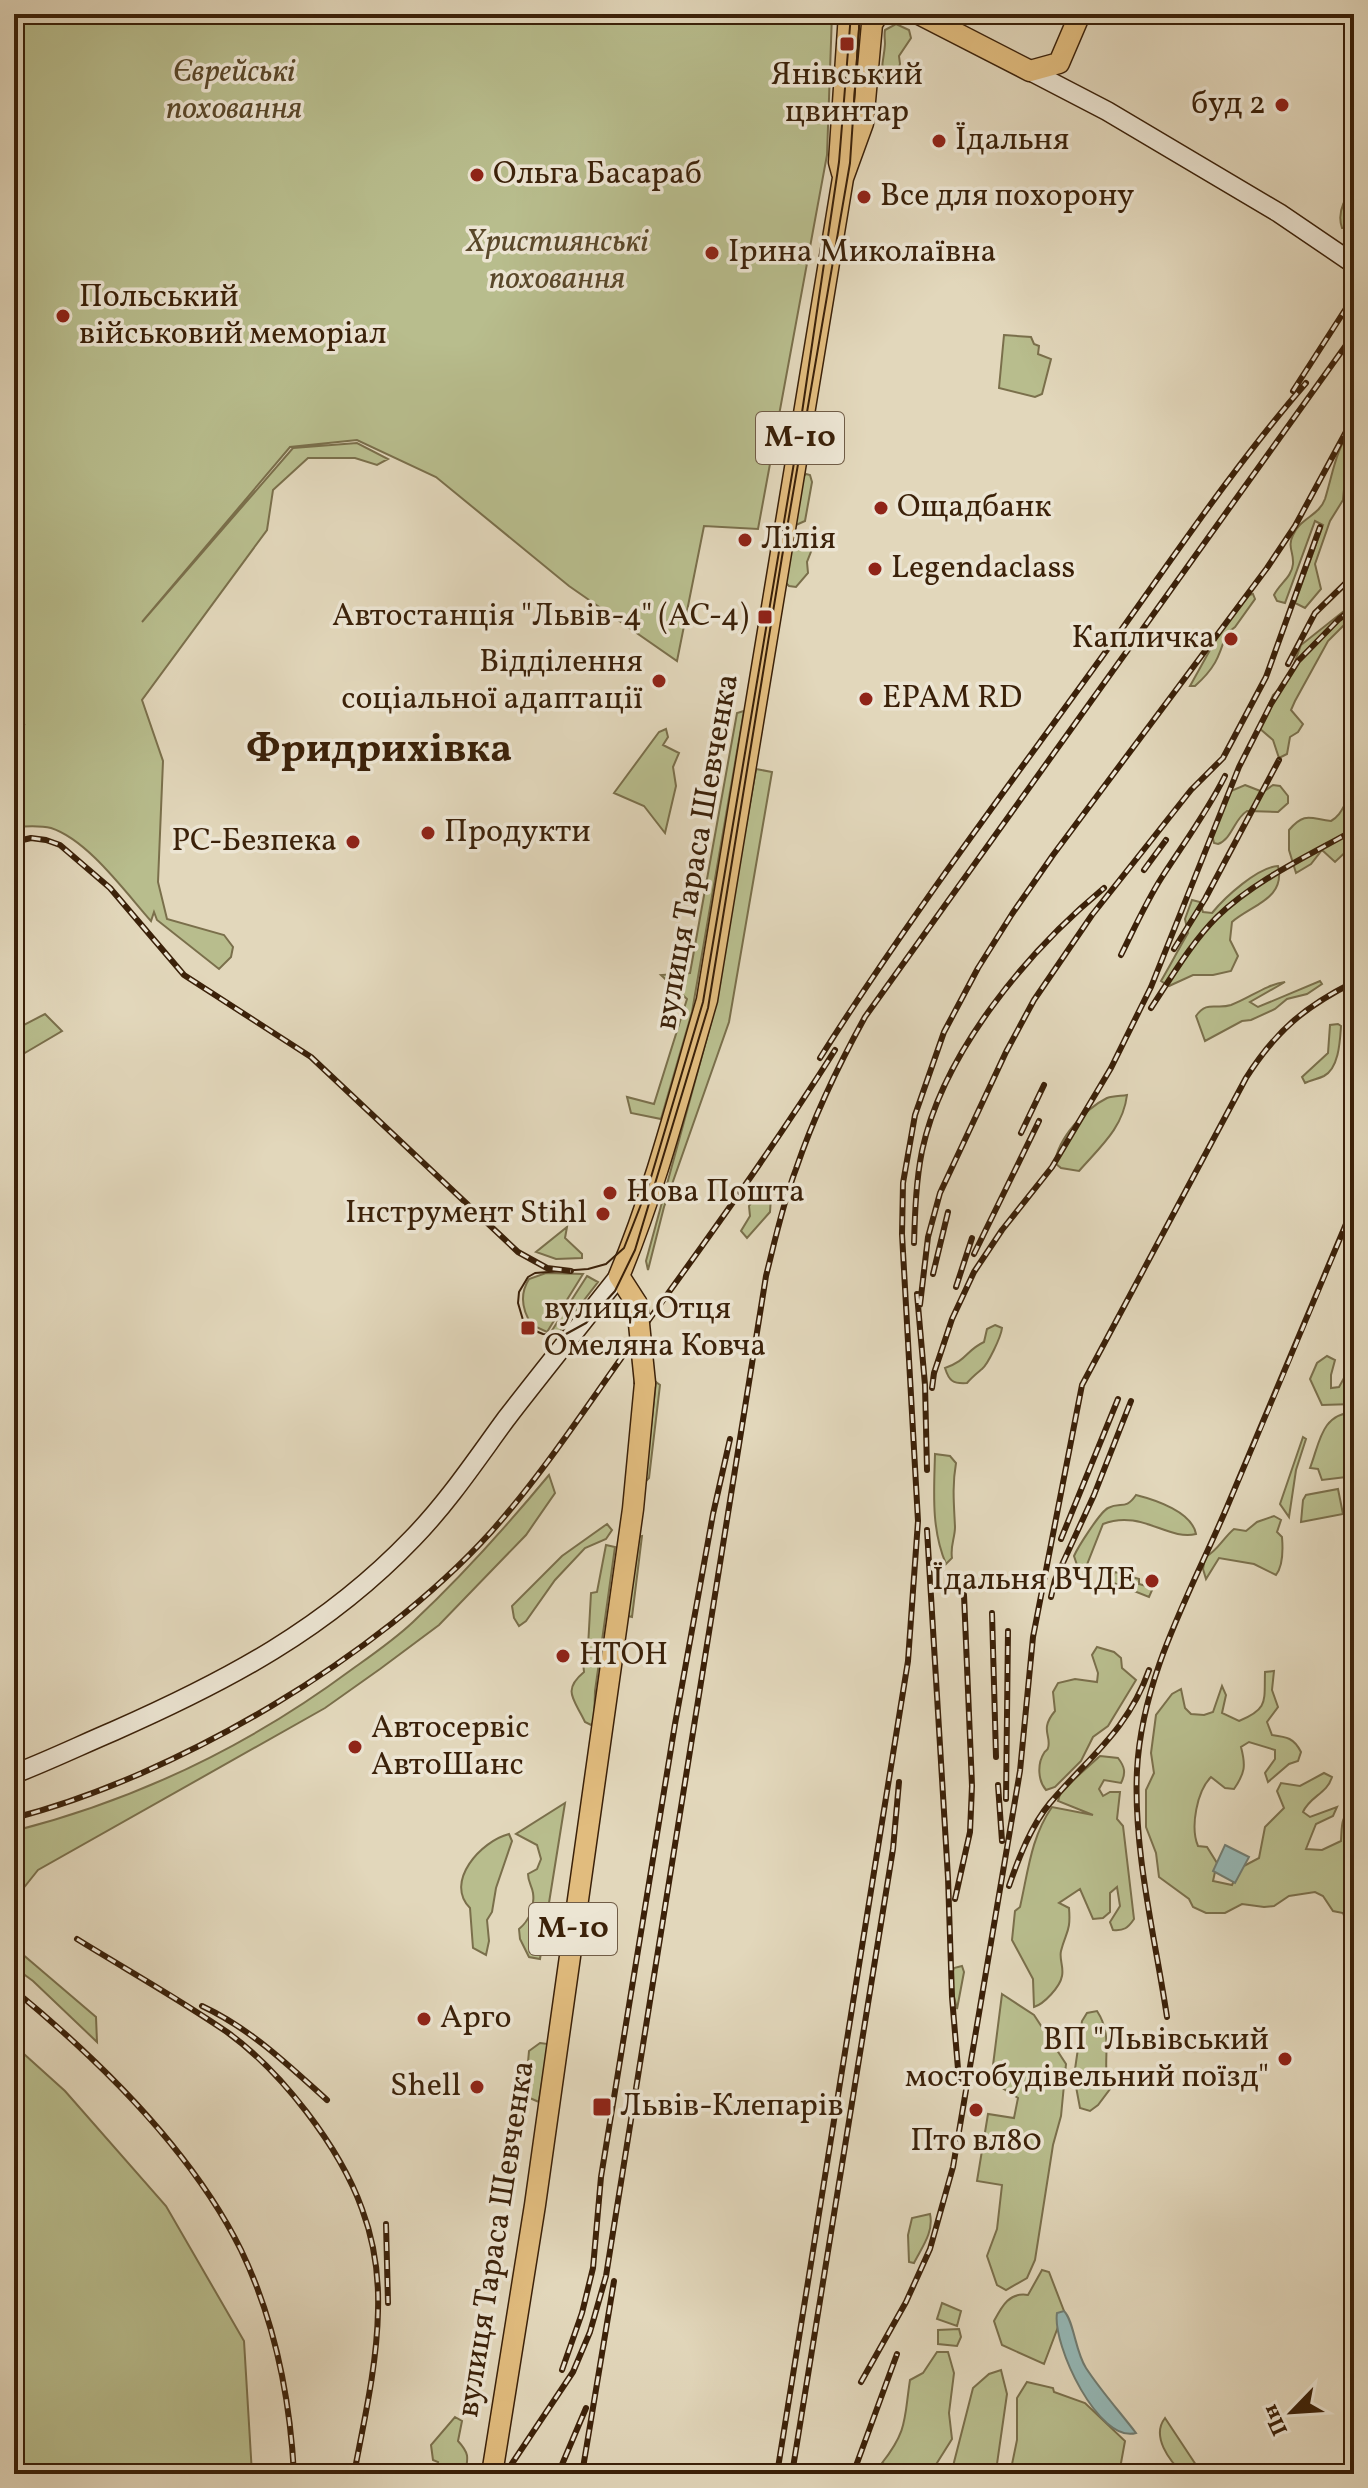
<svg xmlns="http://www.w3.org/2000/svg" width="1368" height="2488" viewBox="0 0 1368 2488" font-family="Vollkorn,serif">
<rect width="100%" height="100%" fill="#e2d7bb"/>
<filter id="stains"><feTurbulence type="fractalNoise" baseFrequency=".0025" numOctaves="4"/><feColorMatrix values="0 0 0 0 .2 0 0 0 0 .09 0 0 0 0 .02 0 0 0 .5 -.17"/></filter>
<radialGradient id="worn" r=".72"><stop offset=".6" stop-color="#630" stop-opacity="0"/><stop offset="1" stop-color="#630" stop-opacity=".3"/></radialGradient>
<path fill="#b8bd8d" stroke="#7a6f4b" stroke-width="2" d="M14,14H832L827,155L758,529L704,526L677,661L569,586L436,477L357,440L290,447L142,622L293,448L357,443L388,459L377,465L355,458H308L273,490L267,530L142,700L163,761L158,882L167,919L224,935L233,947L231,957L219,969L157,920L154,912L151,921C126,893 88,840 51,828C40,825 26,826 14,827V729L25,724L14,727Z
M896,24L909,30L911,38L899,56L900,64L893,83L884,81C880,64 884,60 885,44C885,39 884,35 885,30Z
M1354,188V228H1342C1337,213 1344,199 1354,188Z
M1004,335L1031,337L1034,344L1039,346L1038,354L1051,359L1042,394L1035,397L999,388Z
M1354,424V436L1348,447L1343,500L1330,521L1315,564L1321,589L1305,608L1295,603L1323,525L1315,521L1285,603L1277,601L1274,595C1279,584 1292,577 1293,564C1294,552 1287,547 1293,535C1300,518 1319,516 1325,499C1334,469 1335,451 1354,424Z
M806,474L810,475L812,482L805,521L796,525L792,521L800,479Z
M808,536L814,544L807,562L808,573L796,587L789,586L784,581L791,552L801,537Z
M1253,594L1255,599L1235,627L1226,634C1219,658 1214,669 1195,686H1190L1225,623L1249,595Z
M1354,603V615L1328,641L1295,701L1291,710L1303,724L1298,732L1290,737L1287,754L1279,758L1273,740L1259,728L1273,695L1288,680L1301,645Z
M744,711L692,1012L661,1119L631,1113L627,1097L654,1104L687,999L661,975L690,973L737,713Z
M666,729L668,737L663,745L679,753L673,767L676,786L665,833L644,806L614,793L659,732Z
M756,769L772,772L729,1022L664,1207L648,1270L646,1261L712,1019Z
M1245,785L1263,792L1273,785L1280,786L1288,796V803L1278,812L1247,811C1234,819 1232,839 1218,844L1214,843L1212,835L1231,791Z
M1354,793V844L1335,862L1322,850L1311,864L1296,873L1289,850V830C1305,811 1311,819 1331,821C1344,814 1343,801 1354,793Z
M1278,866C1286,899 1251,905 1232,922L1230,940L1238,956L1231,971L1213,975H1193L1169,986L1161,981C1171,964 1178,950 1188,933L1185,919L1192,900L1200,902L1203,912L1212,913C1225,897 1258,867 1278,866Z
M1320,981L1322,984L1307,994L1287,999L1275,1009L1251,1020L1242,1021L1205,1041L1196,1016C1207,1000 1216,1010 1231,1005C1250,998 1265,985 1285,982L1250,1002L1258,1007Z
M45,1014L62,1031L18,1057L14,1086V1030Z
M1338,1024L1341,1026C1340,1041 1339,1068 1324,1076C1318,1079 1311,1080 1305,1083L1302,1077L1328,1053L1330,1025Z
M1127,1095C1123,1128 1100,1147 1079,1171L1061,1168L1055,1163C1058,1138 1085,1109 1107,1098C1113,1096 1121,1096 1127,1095Z
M766,1192L771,1197L770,1212L747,1238L741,1231L750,1216L749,1206L757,1196Z
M567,1227L565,1238L582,1254V1258L556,1259L536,1252Z
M546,1273L583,1274L547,1332L532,1325C522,1310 519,1295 529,1279Z
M587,1276L598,1282L560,1331L551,1332Z
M995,1325L1002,1328C1001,1337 988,1364 982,1369C976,1374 972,1377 967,1383C953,1384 949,1381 945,1368C968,1360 965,1351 984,1342L987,1329Z
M1327,1356L1335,1360L1331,1375V1388L1339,1387L1354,1360V1404L1322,1405L1310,1379L1317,1363Z
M656,1382L660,1385L649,1478L645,1482Z
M1354,1412V1476L1322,1480L1318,1469L1310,1468C1320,1442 1321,1414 1354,1412Z
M1303,1437L1306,1439L1296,1470L1289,1517L1280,1504Z
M935,1454L950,1456L956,1463C952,1486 954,1505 955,1527C955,1538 950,1546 952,1558L946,1564C931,1529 934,1492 935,1454Z
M549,1475L555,1493L526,1535L439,1625L380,1669L325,1708L38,1870L14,1900V1831C136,1800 250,1745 351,1670C372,1655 394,1640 413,1622C462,1576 506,1527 549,1475Z
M1338,1489L1343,1514L1301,1522L1303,1500L1306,1495Z
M1136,1495C1156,1500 1192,1512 1196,1534C1168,1541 1141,1509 1103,1524L1086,1567L1077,1565L1074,1556C1078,1547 1100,1512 1108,1508C1121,1501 1125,1511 1136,1495Z
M1274,1516L1281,1520L1277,1532L1282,1537C1283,1549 1283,1566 1276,1575L1254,1564L1219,1558L1206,1579L1203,1569L1205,1557C1217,1552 1223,1538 1234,1529L1246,1531L1257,1522Z
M607,1524L612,1530L606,1539L585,1548L555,1580L526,1621L519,1626L514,1618L512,1606L562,1556Z
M642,1536L632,1617L628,1616L637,1537Z
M606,1545L615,1547L595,1691L594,1721L591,1725L585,1722C575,1700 561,1691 584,1672L582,1651L588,1647L591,1593L597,1592Z
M1115,1572L1139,1579V1584L1153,1588L1149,1597L1111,1582Z
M1097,1647L1114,1652L1121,1658L1122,1668L1136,1680L1108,1726L1093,1737L1081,1761L1055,1787L1046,1790C1038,1781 1037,1764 1044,1753C1045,1751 1048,1750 1048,1748C1052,1736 1039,1730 1055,1711L1053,1692L1058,1683L1075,1679L1097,1682L1098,1673L1092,1655Z
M1274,1671L1272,1690L1278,1707L1267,1722L1272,1735C1287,1737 1294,1738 1301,1752L1298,1761L1289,1764L1268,1782L1265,1773L1275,1759V1750L1249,1742L1241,1747C1246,1766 1245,1773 1234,1789L1225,1788L1211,1777C1197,1791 1190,1827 1198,1846L1207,1847L1217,1863L1213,1881L1232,1885L1240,1868L1259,1858L1265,1827L1284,1808L1277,1791L1281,1783L1300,1786L1324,1773L1332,1777C1327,1794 1310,1796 1303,1812L1310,1817L1337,1807L1333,1816L1316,1824L1306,1849L1322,1850L1341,1841C1342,1826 1340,1816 1354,1808V1957L1346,1940V1921L1343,1913L1333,1911L1323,1896L1315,1892L1289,1896L1274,1906L1264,1907L1242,1904L1225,1913H1206L1193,1907L1189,1899L1159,1877L1156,1853L1146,1827V1790L1154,1773L1151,1753L1156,1715L1172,1694L1181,1689L1185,1708L1191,1714L1204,1715L1213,1712L1222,1686L1226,1695L1222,1713L1239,1721C1269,1709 1264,1701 1265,1672Z
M1100,1756L1118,1758C1125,1767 1126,1773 1121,1783L1104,1780L1099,1789L1103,1796L1110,1792H1120L1117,1819L1123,1826L1134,1919C1128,1928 1124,1931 1113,1930L1110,1922L1120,1906L1117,1887L1110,1893V1912L1103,1918L1093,1919L1080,1889L1059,1903L1069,1908C1071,1932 1066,1931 1061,1951C1059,1959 1064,1967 1062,1976C1060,1987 1044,2004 1034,2007L1033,1979L1012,1940L1015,1911L1020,1907C1028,1872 1031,1837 1052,1807L1093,1815L1058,1801L1061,1791Z
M565,1803L540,1959L529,1957L520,1939L519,1929C529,1921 535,1907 533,1893C532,1886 528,1882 528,1874L537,1869L541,1859L537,1845L516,1834Z
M509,1834L512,1841L496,1888L492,1912L487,1920L489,1941L486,1955L473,1948L470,1908C444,1882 481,1841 509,1834Z
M14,1947L96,2017L97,2042L33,1981L14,1967Z
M962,1966L964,1972L957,2009L950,1980L954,1968Z
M1002,1994L1034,2015L1066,2064L1061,2116L1053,2145L1035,2260L1027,2278L1006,2290L997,2285L987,2256L997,2229L1002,2185L977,2181L988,2114L1014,2118L1018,2098L991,2081Z
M1097,2011C1115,2038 1100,2063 1110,2089L1098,2105L1090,2111L1080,2108L1074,2076L1082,2021L1087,2013Z
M540,2043L548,2044L539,2102L525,2096L529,2051Z
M14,2045L65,2091L166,2206L244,2341L252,2474H14Z
M930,2214C934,2232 922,2247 914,2263L909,2262L908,2235L912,2218Z
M1042,2270L1049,2272L1064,2311L1044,2364L1002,2345L994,2321C1002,2306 1009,2292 1028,2295Z
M942,2303L961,2311L957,2326L937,2319Z
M959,2329L961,2337L957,2346L938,2344V2330Z
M937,2352H948L954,2373L949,2413L952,2439L930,2474H912L907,2468H894L882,2463C908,2430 904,2419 910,2380L923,2373Z
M1001,2370L1007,2394L997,2464L992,2474H951L973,2388L989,2374Z
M1027,2382L1053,2388L1054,2392L1085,2403L1125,2441L1119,2474H1010L1017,2440V2398Z
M455,2417L462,2421L458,2441C470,2454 468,2458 465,2474H435L438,2462L433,2460L431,2445Z
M1165,2418L1202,2474H1184C1169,2461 1151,2436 1165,2418Z"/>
<path fill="#95b8b6" stroke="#717c71" stroke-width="2" d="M1225,1845L1249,1857L1235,1883L1213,1871Z
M1064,2311C1074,2321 1075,2351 1086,2368C1101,2391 1120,2412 1136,2433C1099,2444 1052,2345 1057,2313Z"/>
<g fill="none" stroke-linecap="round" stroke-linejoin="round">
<g stroke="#3b2109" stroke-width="21">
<path id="secondary" d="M1030,71L1107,111L1279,213L1354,264
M14,1774C48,1761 81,1745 114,1731C227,1681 326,1629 413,1538C448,1502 476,1460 506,1419C543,1371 581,1324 619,1276"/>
</g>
<g stroke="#3b2109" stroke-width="23">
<path id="primary" d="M919,14L1030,71L1059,63L1080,14
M842,173L839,162L849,14
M637,1304L619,1276C656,1188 680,1092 707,1000L843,178L863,123L872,24L878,14
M492,2474L535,2205L633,1509L645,1383"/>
</g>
<use href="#secondary" stroke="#ece5d3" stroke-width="18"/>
<use href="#primary" stroke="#e1bc7e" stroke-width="20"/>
<path stroke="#3b2109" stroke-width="2" d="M851,14L839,162L799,433L703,1002L649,1184L624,1248L606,1264L588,1269L535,1273L528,1277L519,1292L518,1303L523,1320L528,1328L543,1334L556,1335L566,1334L586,1323L615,1291L635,1250L708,1008L782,557L850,163L860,14"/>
<g stroke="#3b2109" stroke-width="6">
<path id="rail" d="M1293,391L1354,296
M1288,664L1315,613L1354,575
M14,842L31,838L46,840L60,845L110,888L184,975L311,1057L518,1252L547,1268L571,1271
M1144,870L1166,840
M1174,949L1205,899L1279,760
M1121,955C1134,929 1146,902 1162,877C1184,843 1207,812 1225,776
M1151,1008C1171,978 1191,943 1217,917C1255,880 1308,856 1354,830
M820,1058C906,922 1002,795 1096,665C1165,570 1229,472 1306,383
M1021,1133L1044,1085
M914,1243C915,1212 916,1181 922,1151C943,1052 1028,951 1104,888
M974,1254L1039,1121
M933,1274L948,1212
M956,1287L972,1238
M917,1294L925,1385L927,1470
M920,1305L928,1237L940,1193L1006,1052L1034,1000L1092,915L1191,790L1223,758L1266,677L1320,527
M932,1388L934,1373L952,1319L974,1272L1002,1230L1052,1167L1111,1068L1151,987L1239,767L1271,704L1298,661L1339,619L1354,608
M927,1530L948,1878L952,1997L959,2081
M1061,1539L1118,1399
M1051,1597L1055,1580L1094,1495L1131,1401
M992,1613L996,1757
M998,1785L1002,1841
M1006,1799L1008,1631
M14,1818C177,1776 378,1657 491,1532C547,1469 593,1396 643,1328C709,1237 775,1145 835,1050
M1009,1886C1019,1857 1031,1826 1050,1803C1089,1757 1128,1730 1149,1670
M955,1899L970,1832L972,1786L964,1595
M77,1939C127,1970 179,1999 227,2032C281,2071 340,2147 362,2209C374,2241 379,2278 378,2311C377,2365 364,2421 354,2474
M14,1990C98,2059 192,2151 241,2250C274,2319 290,2398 294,2474
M202,2006C251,2029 287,2064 327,2100
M1167,2017C1155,1937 1133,1850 1137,1770C1142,1675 1191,1592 1227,1507C1270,1407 1312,1306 1354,1205
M386,2224L388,2303
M562,2370L582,2313L593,2268L601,2177L675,1724L713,1514L730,1439
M861,2382L906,2302L930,2249L953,2167L1020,1771L1033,1637L1082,1385L1246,1078C1276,1031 1304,1007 1354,982
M505,2474L573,2372L590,2332L606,2276L766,1276C775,1240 783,1203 796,1169C814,1116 838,1066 865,1017L1354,334
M558,2474L586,2408
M582,2474L614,2281
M777,2474L908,1661L918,1521L902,1234L903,1183L915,1115L944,1032L978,968L1012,914L1053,855L1267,568L1295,526L1354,417
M792,2474L893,1849L899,1782
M853,2474L897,2354"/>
</g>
<use href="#rail" stroke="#ece5d3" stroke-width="3" stroke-dasharray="9" stroke-linecap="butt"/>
<g stroke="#3b2109" stroke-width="23" stroke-linecap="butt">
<path id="primary-bridge" d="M637,1304L645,1383"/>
</g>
<use href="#primary-bridge" stroke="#e1bc7e" stroke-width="20"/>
</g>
<g fill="#8f2418" stroke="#ece5d3" stroke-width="3">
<rect x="839" y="36" width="16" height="16" rx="4"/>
<circle cx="1282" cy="105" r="8"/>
<circle cx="939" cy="141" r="8"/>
<circle cx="477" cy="175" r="8"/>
<circle cx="864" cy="197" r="8"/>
<circle cx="712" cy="253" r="8"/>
<circle cx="63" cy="316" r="8"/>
<circle cx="881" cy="508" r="8"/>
<circle cx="745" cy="540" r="8"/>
<circle cx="875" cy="569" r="8"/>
<rect x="757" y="609" width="16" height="16" rx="4"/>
<circle cx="1231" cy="639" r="8"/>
<circle cx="659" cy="681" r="8"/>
<circle cx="866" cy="699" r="8"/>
<circle cx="428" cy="833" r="8"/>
<circle cx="353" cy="842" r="8"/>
<circle cx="610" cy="1193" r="8"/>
<circle cx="603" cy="1214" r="8"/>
<rect x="520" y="1320" width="16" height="16" rx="4"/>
<circle cx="1152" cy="1581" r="8"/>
<circle cx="563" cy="1656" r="8"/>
<circle cx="355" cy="1747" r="8"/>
<circle cx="424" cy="2019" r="8"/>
<circle cx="1285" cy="2059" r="8"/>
<circle cx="477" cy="2087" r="8"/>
<rect x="592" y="2097" width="20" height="20" rx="4"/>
<circle cx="976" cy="2110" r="8"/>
</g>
<g text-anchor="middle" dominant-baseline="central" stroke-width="7" stroke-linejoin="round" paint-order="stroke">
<g fill="#ece5d3" stroke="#705c46" stroke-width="2">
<rect x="756" y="412" width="88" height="52" rx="6"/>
<rect x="529" y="1903" width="88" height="52" rx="6"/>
</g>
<g font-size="30" font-weight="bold" fill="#3b2109">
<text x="800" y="438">М-10</text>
<text x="573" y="1929">М-10</text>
</g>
<g font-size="32" font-style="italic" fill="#5a482a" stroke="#ece5d3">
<text x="234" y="73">Єврейські<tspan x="234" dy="37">поховання</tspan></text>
<text x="557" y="243">Християнські<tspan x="557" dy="37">поховання</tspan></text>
</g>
<g font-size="32" fill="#3b2109" stroke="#ece5d3" text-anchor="start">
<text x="847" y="76" text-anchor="middle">Янівський<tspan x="847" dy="37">цвинтар</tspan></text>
<text x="1266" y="105" text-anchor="end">буд 2</text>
<text x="955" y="141">Їдальня</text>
<text x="493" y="175">Ольга Басараб</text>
<text x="880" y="197">Все для похорону</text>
<text x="728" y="253">Ірина Миколаївна</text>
<text x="79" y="298">Польський<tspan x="79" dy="37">військовий меморіал</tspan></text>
<text x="897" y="508">Ощадбанк</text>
<text x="761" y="540">Лілія</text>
<text x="891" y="569">Legendaclass</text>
<text x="749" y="617" text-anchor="end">Автостанція "Львів-4" (АС-4)</text>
<text x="1215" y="639" text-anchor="end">Капличка</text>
<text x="643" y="663" text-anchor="end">Відділення<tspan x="643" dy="37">соціальної адаптації</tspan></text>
<text x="882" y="699">EPAM RD</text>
<text x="444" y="833">Продукти</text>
<text x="337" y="842" text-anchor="end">РС-Безпека</text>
<text x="626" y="1193">Нова Пошта</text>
<text x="587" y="1214" text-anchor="end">Інструмент Stihl</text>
<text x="544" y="1310">вулиця Отця<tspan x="544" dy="37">Омеляна Ковча</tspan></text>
<text x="1136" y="1581" text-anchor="end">Їдальня ВЧДЕ</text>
<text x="579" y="1656">НТОН</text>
<text x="371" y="1729">Автосервіс<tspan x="371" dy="37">АвтоШанс</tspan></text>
<text x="440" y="2019">Арго</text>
<text x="1269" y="2041" text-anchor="end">ВП "Львівський<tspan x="1269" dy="37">мостобудівельний поїзд"</tspan></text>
<text x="461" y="2087" text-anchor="end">Shell</text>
<text x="620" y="2107">Львів-Клепарів</text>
<text x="976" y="2142" text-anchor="middle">Пто вл80</text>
</g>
<g font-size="32" fill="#3b2109" stroke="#ece5d3">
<text transform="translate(698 852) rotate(-80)">вулиця Тараса Шевченка</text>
<text transform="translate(497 2239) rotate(-81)">вулиця Тараса Шевченка</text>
</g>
<g font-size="40" font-weight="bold" fill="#3b2109" stroke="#ece5d3">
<text x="379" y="751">Фридрихівка</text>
</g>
</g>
<rect width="1368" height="2488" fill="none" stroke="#e2d7bb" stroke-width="48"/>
<rect x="16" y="16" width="1336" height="2456" fill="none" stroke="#3b2109" stroke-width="4"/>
<rect x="24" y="24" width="1320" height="2440" fill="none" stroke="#3b2109" stroke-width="2"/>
<g transform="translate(1292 2412) rotate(245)" stroke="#ece5d3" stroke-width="6" paint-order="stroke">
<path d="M0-6L14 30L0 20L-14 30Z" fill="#3b2109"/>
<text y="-12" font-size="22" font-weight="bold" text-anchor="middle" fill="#3b2109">Пн</text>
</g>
<rect width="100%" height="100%" filter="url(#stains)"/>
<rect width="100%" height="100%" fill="url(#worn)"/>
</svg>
